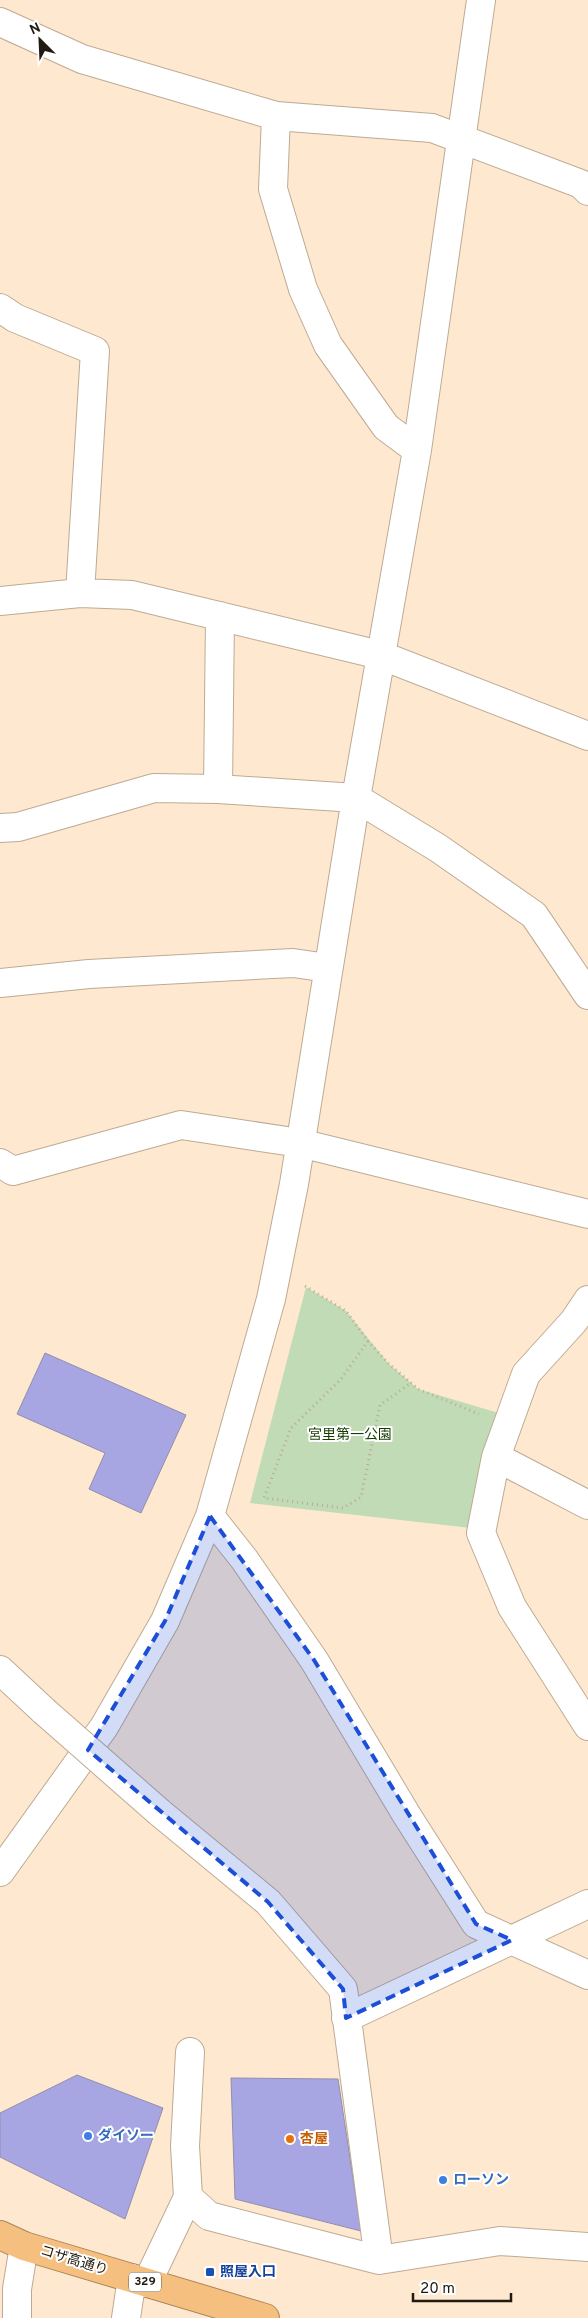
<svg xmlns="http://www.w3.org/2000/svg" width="588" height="2318" viewBox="0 0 588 2318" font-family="Overpass,'Noto Sans JP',sans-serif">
<rect width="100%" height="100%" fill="#fee9d0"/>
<path fill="#c1dbb7" d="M306,1287L346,1311L388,1363L418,1389L502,1414L471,1528L250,1503Z"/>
<path fill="#a8a5e3" stroke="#908faa" d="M45,1353L186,1415L141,1513L89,1489L105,1453L17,1414Z
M77,2075L163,2108L125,2219L0,2157V2113Z
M231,2078L338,2079L361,2231L235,2199Z"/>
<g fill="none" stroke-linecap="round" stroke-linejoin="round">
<g stroke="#beaa93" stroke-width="30">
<path id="minor" d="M0,22L82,59L276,116L432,128L581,184L588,191
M276,116L273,189L303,289L328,345L386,427L417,450
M0,308L15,318L95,351L80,593
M0,601L80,593L132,595L380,655L588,736
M218,789L220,616
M0,828L18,827L154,788L218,789L356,798L438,848L534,915L588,995
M0,983L89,974L293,963L328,968
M0,1163L13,1171L181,1125L300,1143L588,1214
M588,1300L574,1321L526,1374L496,1457L481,1533L512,1607L588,1726
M496,1457L588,1505
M210,1516L244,1559L314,1660L406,1814L476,1924L588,1975
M0,1670L44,1711
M159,1812L268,1902L343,1989L379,2260L209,2216L188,2197
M0,1872L104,1727L165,1621L210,1516L271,1299L294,1184L356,798L417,450L481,0
M346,2018L588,1904
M379,2260L500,2241L588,2247
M147,2283L188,2197L185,2146L190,2052
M17,2318V2289L24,2246
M126,2318L132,2278"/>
</g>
<g stroke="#ab8559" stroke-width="30">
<path id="highway" d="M0,2235L24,2246L265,2318"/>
</g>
<path stroke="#baa995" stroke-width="3" stroke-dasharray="1 4" stroke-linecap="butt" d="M305,1286L346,1311L368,1341L388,1363L418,1389L479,1414
M368,1341L341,1379L291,1428L264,1498L343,1508L361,1497L380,1405L411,1383"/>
<use href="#minor" stroke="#fff" stroke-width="28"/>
<use href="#highway" stroke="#f5bf80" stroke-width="28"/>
<g stroke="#beaa93" stroke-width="30" stroke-linecap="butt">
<path id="minor-bridge" d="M44,1711L159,1812"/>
</g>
<use href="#minor-bridge" stroke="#fff" stroke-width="28"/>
</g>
<path fill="#1d4ed8" fill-opacity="0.2" stroke="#1d4ed8" stroke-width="4" stroke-dasharray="10 6" stroke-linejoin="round" d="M210,1516L314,1660L476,1924L512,1940L346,2018L343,1989L268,1902L88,1750L165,1621Z"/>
<g fill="#3f7fe0" stroke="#fff" stroke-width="2">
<circle cx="88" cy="2136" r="5"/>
<circle cx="443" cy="2180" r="5"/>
</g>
<circle fill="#e8710a" stroke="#fff" stroke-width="2" cx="290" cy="2139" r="5"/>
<rect fill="#1a4fb4" stroke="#fff" stroke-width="2" x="205" y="2267" width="10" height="10" rx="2.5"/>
<g text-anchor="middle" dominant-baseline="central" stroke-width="4" stroke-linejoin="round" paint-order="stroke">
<rect fill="#fff" stroke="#645f58" stroke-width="1" x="129" y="2272.5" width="32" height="19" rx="4"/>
<g font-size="12" font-weight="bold" fill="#211a11">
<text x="145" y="2282">329</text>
</g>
<g font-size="14" fill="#153b00" stroke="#fff">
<text x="350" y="1435">宮里第一公園</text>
</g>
<g font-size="14" font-weight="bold" fill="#366cbe" stroke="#fff" text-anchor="start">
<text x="98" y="2136">ダイソー</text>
<text x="453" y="2180">ローソン</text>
</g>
<g font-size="14" font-weight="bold" fill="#c56008" stroke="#fff" text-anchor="start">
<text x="300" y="2139">杏屋</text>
</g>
<g font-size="14" fill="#211a11" stroke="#fff">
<text transform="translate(74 2261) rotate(17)">コザ高通り</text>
</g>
<g font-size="14" font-weight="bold" fill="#164399" stroke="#fff" text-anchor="start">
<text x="220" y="2272">照屋入口</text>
</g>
</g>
<g transform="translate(40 40) rotate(336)" stroke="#ffffff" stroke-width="4" paint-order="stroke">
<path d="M0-4L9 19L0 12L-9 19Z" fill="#211a11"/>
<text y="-8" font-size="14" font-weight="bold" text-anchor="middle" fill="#211a11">N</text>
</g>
<path d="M413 2293v8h98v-8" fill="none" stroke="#211a11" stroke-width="2.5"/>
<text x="420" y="2293" font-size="15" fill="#211a11" stroke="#ffffff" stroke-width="4" paint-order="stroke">20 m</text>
</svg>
